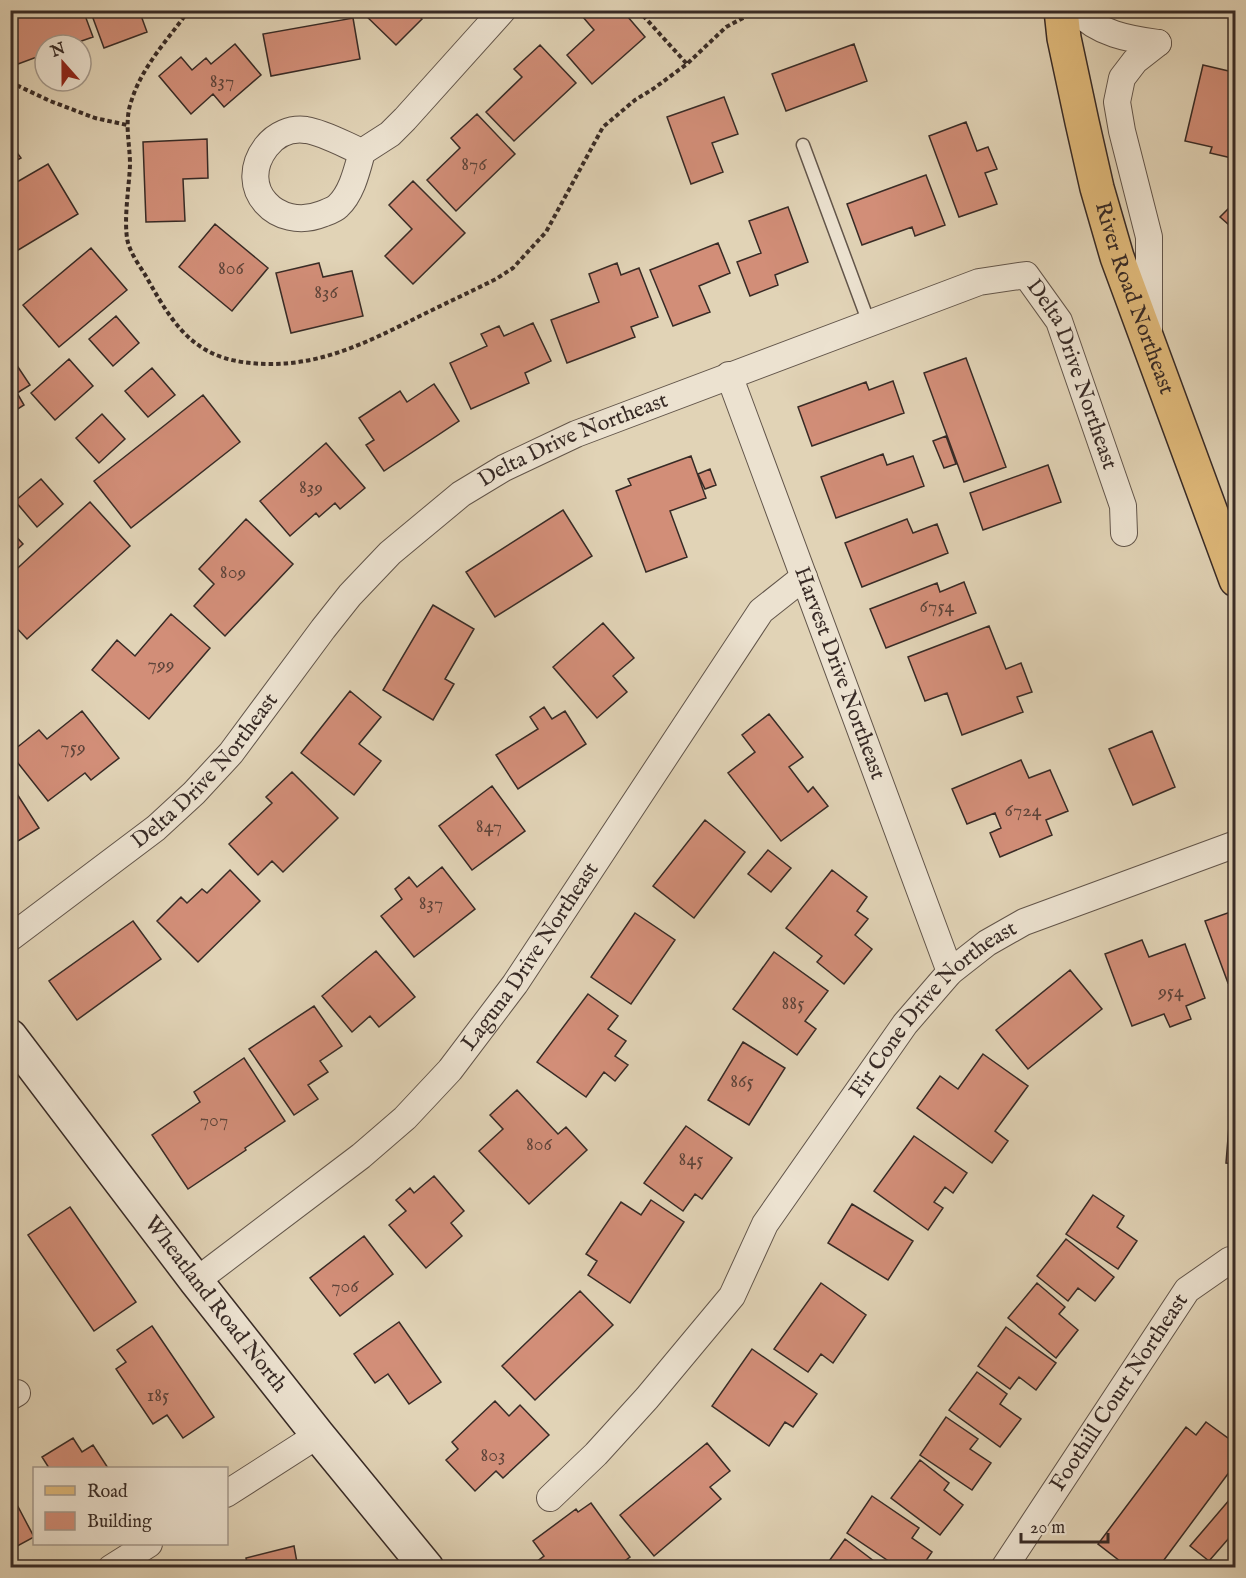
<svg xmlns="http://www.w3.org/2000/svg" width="1246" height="1578" viewBox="0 0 1246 1578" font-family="'IM FELL English',serif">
<rect width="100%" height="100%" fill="#e1d3b6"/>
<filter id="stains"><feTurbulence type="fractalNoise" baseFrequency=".00333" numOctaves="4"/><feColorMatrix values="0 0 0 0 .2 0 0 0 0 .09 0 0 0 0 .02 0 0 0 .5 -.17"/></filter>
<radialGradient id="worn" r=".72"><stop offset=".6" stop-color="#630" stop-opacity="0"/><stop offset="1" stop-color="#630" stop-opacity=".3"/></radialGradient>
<path fill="#d28e78" stroke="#382b26" stroke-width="1.5" d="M10,10H45L46,14L52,10H83L93,37L70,45H45V54L18,64L10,45Z
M90,10H139L147,32L104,48Z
M360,10H413L422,19L396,45Z
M577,10H622L645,37L592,84L567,55L594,30Z
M353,18L360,59L271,76L263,34Z
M235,44L261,75L224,107L213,94L191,114L159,76L181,57L192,70L206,58L211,64Z
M854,44L867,81L786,111L772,74Z
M540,45L576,83L514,141L486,112L522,77L514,69Z
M1203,65L1233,72V69H1236V159L1210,153L1212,147L1185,141Z
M724,97L738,134L712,143L723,172L691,184L667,117Z
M477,114L515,154L456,211L427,180L460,148L451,138Z
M966,122L977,151L988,147L997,169L985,173L997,204L959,217L929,136Z
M207,139L208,178L183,179L185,221L146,222L143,142Z
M10,143L21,158L10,164Z
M48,164L78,214L10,255V186Z
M926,175L945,225L915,236L912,227L862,245L847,204Z
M413,181L465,233L413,284L385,256L412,229L389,205Z
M1236,201V231L1220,217Z
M788,207L808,262L775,275L778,285L750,296L737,262L761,253L749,221Z
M215,224L268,268L232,311L179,267Z
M718,243L730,273L699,286L710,312L673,326L650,270Z
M91,248L127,290L59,347L23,305Z
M319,263L323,277L352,271L363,316L291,333L276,273Z
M617,263L621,275L639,268L658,317L631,327L635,337L567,363L551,320L599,302L589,274Z
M116,316L139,343L113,366L89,339Z
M533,323L551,361L525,373L529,383L471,409L450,363L487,346L481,334L499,326L504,336Z
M10,355L30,385L17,393L24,405L10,414Z
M966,358L1006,467L964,482L924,373Z
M69,359L93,386L55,420L31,393Z
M152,368L175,395L148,417L125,391Z
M893,381L904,413L812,446L798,407L866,382L869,390Z
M434,384L459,421L384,471L366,445L374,440L359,418L400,391L407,402Z
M203,395L240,442L131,528L94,481Z
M102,414L125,439L99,463L76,438Z
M946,436L956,464L944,468L933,441Z
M326,443L365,488L340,509L335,503L319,517L316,513L290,536L260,501Z
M883,454L887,465L913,456L924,486L836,518L821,477Z
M691,456L706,498L670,511L687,557L646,572L616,491L631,485L628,479Z
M1048,465L1061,502L983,530L970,493Z
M710,469L716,485L705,489L698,474Z
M41,479L63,504L37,527L15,501Z
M90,502L130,546L27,639L10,621V575Z
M563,510L592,556L495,617L466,572Z
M246,519L293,564L225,636L194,606L214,584L199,569Z
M907,519L913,533L937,524L948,553L862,587L845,543Z
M10,530L23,544L10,556Z
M964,582L976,613L886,648L870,609L937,583L940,592Z
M433,605L474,629L445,679L454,684L433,720L383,690Z
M171,614L210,648L149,719L92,670L117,640L135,656Z
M603,623L634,658L613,676L627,692L597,718L553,667Z
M989,626L1006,669L1021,663L1032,692L1017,697L1023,712L962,735L947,693L925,701L908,657Z
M350,691L381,717L359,744L381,761L354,795L301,753Z
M544,707L552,719L565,711L586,744L518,789L496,755L538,729L530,717Z
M82,711L119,758L91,780L85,773L48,801L10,753L39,730L47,739Z
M769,714L803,757L789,767L808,792L813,787L828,806L781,841L728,773L755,752L742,735Z
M1152,731L1175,787L1133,805L1109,749Z
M1021,760L1029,778L1050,770L1068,811L1046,820L1052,835L1000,857L990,833L1001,828L995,813L967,824L952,789Z
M292,772L338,818L283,872L272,861L258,875L229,844L272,803L266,797Z
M10,783L39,828L10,846Z
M492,786L525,831L472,870L439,826Z
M705,820L745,852L694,918L653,886Z
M768,850L791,868L771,892L748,874Z
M442,867L475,909L414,957L381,916L402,899L395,889L409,877L417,887Z
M230,870L260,901L198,962L157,921L181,897L187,903L202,889L207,893Z
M832,870L867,897L857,911L868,919L855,935L872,949L844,984L817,962L822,956L786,928Z
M1236,910V980L1228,983L1205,921Z
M635,913L675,940L631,1004L591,977Z
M133,921L161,959L77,1020L49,981Z
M1142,940L1149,957L1185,944L1205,998L1186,1006L1191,1019L1170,1027L1164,1014L1132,1026L1105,954Z
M376,951L415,997L379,1027L370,1016L352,1032L322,996Z
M774,952L828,991L805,1021L816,1029L797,1055L733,1009Z
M1070,970L1102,1009L1028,1069L996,1030Z
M588,994L618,1016L608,1029L626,1041L615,1056L628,1065L615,1081L604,1072L586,1097L537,1062Z
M314,1006L342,1046L320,1061L328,1072L308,1085L318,1099L294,1115L249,1049Z
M743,1042L785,1068L749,1125L708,1100Z
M983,1054L1028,1086L995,1131L1008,1141L992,1163L917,1108L940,1076L958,1089Z
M244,1058L285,1121L245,1148L246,1150L188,1189L152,1135L200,1102L194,1092Z
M517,1090L558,1134L566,1127L587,1150L529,1204L479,1151L503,1129L490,1115Z
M1231,1101H1236V1164L1226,1163Z
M686,1126L732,1158L702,1199L695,1194L683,1211L644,1183Z
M914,1136L967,1173L953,1193L945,1187L934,1202L943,1208L928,1230L874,1191Z
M434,1176L464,1211L451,1223L462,1236L426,1268L389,1225L406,1211L396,1200L410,1188L414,1193Z
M1093,1195L1124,1216L1117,1227L1137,1241L1118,1269L1066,1234Z
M651,1200L684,1222L630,1303L588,1275L597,1261L586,1254L621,1202L641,1215Z
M852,1204L913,1241L888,1280L828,1243Z
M70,1207L136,1302L94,1331L28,1235Z
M364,1236L393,1274L340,1316L310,1278Z
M1066,1239L1114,1277L1095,1301L1078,1288L1068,1301L1037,1276Z
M821,1283L866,1315L833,1363L821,1354L808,1372L774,1349Z
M1037,1283L1065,1307L1059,1314L1078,1330L1056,1358L1008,1318Z
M580,1291L613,1325L535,1400L502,1366Z
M399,1322L441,1382L409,1404L388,1374L375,1383L354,1354Z
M152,1326L214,1417L183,1438L167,1415L153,1424L116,1369L126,1362L117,1350Z
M1006,1327L1056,1363L1036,1390L1019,1377L1010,1389L978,1366Z
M752,1349L817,1394L793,1427L785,1422L769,1446L712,1406Z
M977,1372L1007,1394L1000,1404L1021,1419L1000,1447L949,1410Z
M495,1401L509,1416L520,1405L549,1435L503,1478L496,1471L475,1491L446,1460L458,1449L452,1442Z
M946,1417L978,1439L970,1449L991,1463L972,1490L920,1455Z
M1206,1422L1236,1444V1463L1158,1568H1129L1098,1544L1186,1427L1196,1435Z
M73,1438L82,1452L93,1445L108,1468H49L42,1457Z
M707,1443L730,1471L710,1487L721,1499L654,1556L620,1515Z
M920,1460L949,1483L944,1490L963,1505L940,1535L891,1498Z
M1236,1492V1530L1209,1561L1190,1546Z
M872,1496L919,1528L912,1538L932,1552L921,1568H899L847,1533Z
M14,1499L34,1537L10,1550V1501Z
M591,1503L630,1557L615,1568H528L544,1556L533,1541L576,1509L578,1512Z
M845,1539L883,1568H824Z
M294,1546L298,1568H248L246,1558Z"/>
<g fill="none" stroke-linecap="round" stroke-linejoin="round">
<g stroke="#62554a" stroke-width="15">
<path id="lane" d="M803,145L869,323"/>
</g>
<g stroke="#62554a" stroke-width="28">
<g id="street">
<path d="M1076,10C1098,34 1129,39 1158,43"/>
<path d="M362,152C345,145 325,133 306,130C291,128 276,134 266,147C235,188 277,232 322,214C327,212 334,210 338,206C352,193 357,170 362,152L390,134L405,119L503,10"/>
<path d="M1149,329V237L1122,131L1117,102L1122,78L1135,61L1158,43"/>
<path id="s1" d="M729,375L950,972"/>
<path id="s2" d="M10,938L156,828L194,793L231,753L323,629L350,595L390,553L461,494L504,468L576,434L979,282L1026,275L1059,321L1123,506L1124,533"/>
<path id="s3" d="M196,1281L361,1156L405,1118L450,1070L515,984L761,611L804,577"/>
<path d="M10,1397L17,1393"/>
<path d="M226,1494L318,1435"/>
<path id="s4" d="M550,1498L596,1454L647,1398L732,1296L765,1224L905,1024L950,972L987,943L1024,922L1236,844"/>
<path d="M111,1568L149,1544"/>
<path id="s5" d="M1004,1568L1187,1290L1230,1260"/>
</g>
</g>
<g stroke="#382b26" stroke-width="36">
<g id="secondary">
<path id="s6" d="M10,1036L196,1281L318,1435L427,1568"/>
</g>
</g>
<g stroke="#382b26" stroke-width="36">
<g id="primary">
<path id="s7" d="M1061,10L1064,38L1082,122L1097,188L1117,257L1236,580"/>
</g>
</g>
<path stroke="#382b26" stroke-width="4" stroke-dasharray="4.5 3" stroke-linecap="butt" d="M189,10C167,41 142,66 131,102C124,123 130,143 130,165C129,188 124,216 127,238C129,252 140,266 147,278C178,334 200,363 268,364C323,365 370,341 418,317C444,304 470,292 496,279L513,268L546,232L603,127L635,100L653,89L687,64L726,27L758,10
M638,10L687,64
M10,82L50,101L95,118L127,125"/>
<use href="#lane" stroke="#ece2d0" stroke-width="12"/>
<use href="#street" stroke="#ece2d0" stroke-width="26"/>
<use href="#secondary" stroke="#ece2d0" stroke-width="33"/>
<use href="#primary" stroke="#e0ba7b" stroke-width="33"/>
</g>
<g text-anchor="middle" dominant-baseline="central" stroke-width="4.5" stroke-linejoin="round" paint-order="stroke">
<g font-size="20" fill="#5e443a">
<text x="222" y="81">837</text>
<text x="474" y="164">876</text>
<text x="231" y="268">806</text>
<text x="326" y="292">836</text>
<text x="311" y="487">839</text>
<text x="233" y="572">809</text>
<text x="937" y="606">6754</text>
<text x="161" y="664">799</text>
<text x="73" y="747">759</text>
<text x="1023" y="810">6724</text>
<text x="489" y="826">847</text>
<text x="431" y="903">837</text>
<text x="1171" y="991">954</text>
<text x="793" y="1003">885</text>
<text x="742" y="1081">865</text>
<text x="214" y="1120">707</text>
<text x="539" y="1144">806</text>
<text x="691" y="1159">845</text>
<text x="345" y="1286">706</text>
<text x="158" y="1395">185</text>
<text x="493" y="1455">803</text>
</g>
<g font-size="22" fill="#382b26" stroke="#ece2d0">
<text stroke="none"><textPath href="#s7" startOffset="298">River Road Northeast</textPath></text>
<text stroke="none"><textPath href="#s2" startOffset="1356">Delta Drive Northeast</textPath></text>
<text stroke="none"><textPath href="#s2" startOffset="762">Delta Drive Northeast</textPath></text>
<text stroke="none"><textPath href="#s1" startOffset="318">Harvest Drive Northeast</textPath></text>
<text stroke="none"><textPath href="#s2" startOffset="258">Delta Drive Northeast</textPath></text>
<text stroke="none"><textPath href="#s3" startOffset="470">Laguna Drive Northeast</textPath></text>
<text stroke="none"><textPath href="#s4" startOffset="626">Fir Cone Drive Northeast</textPath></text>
<text stroke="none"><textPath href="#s6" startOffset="338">Wheatland Road North</textPath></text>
<text stroke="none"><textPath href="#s5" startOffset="210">Foothill Court Northeast</textPath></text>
</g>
</g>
<rect width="1246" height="1578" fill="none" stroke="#e1d3b6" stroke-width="36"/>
<rect x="12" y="12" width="1222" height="1554" fill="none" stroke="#382b26" stroke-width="3"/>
<rect x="18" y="18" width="1210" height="1542" fill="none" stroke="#382b26" stroke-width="1.5"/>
<rect x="33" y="1467" width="195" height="78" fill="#ece2d0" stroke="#a4998c" stroke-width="1.5"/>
<rect x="45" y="1486" width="30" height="9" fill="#e0ba7b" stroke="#a4998c" stroke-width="1.5"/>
<text x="87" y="1497" font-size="18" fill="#382b26">Road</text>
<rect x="45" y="1512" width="30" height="18" fill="#d28e78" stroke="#a4998c" stroke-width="1.5"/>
<text x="87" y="1527" font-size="18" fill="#382b26">Building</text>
<g transform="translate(63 63) rotate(339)"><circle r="28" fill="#ece2d0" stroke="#a4998c" stroke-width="1.5"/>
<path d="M0-4.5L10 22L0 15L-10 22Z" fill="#8f2418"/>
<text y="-9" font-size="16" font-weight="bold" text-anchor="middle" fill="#382b26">N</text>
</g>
<path d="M1021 1533v9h87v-9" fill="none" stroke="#382b26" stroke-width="3"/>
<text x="1030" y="1533" font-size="18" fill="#382b26" stroke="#ece2d0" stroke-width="4.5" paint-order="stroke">20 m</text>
<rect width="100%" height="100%" filter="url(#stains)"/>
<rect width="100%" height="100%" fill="url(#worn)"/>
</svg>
